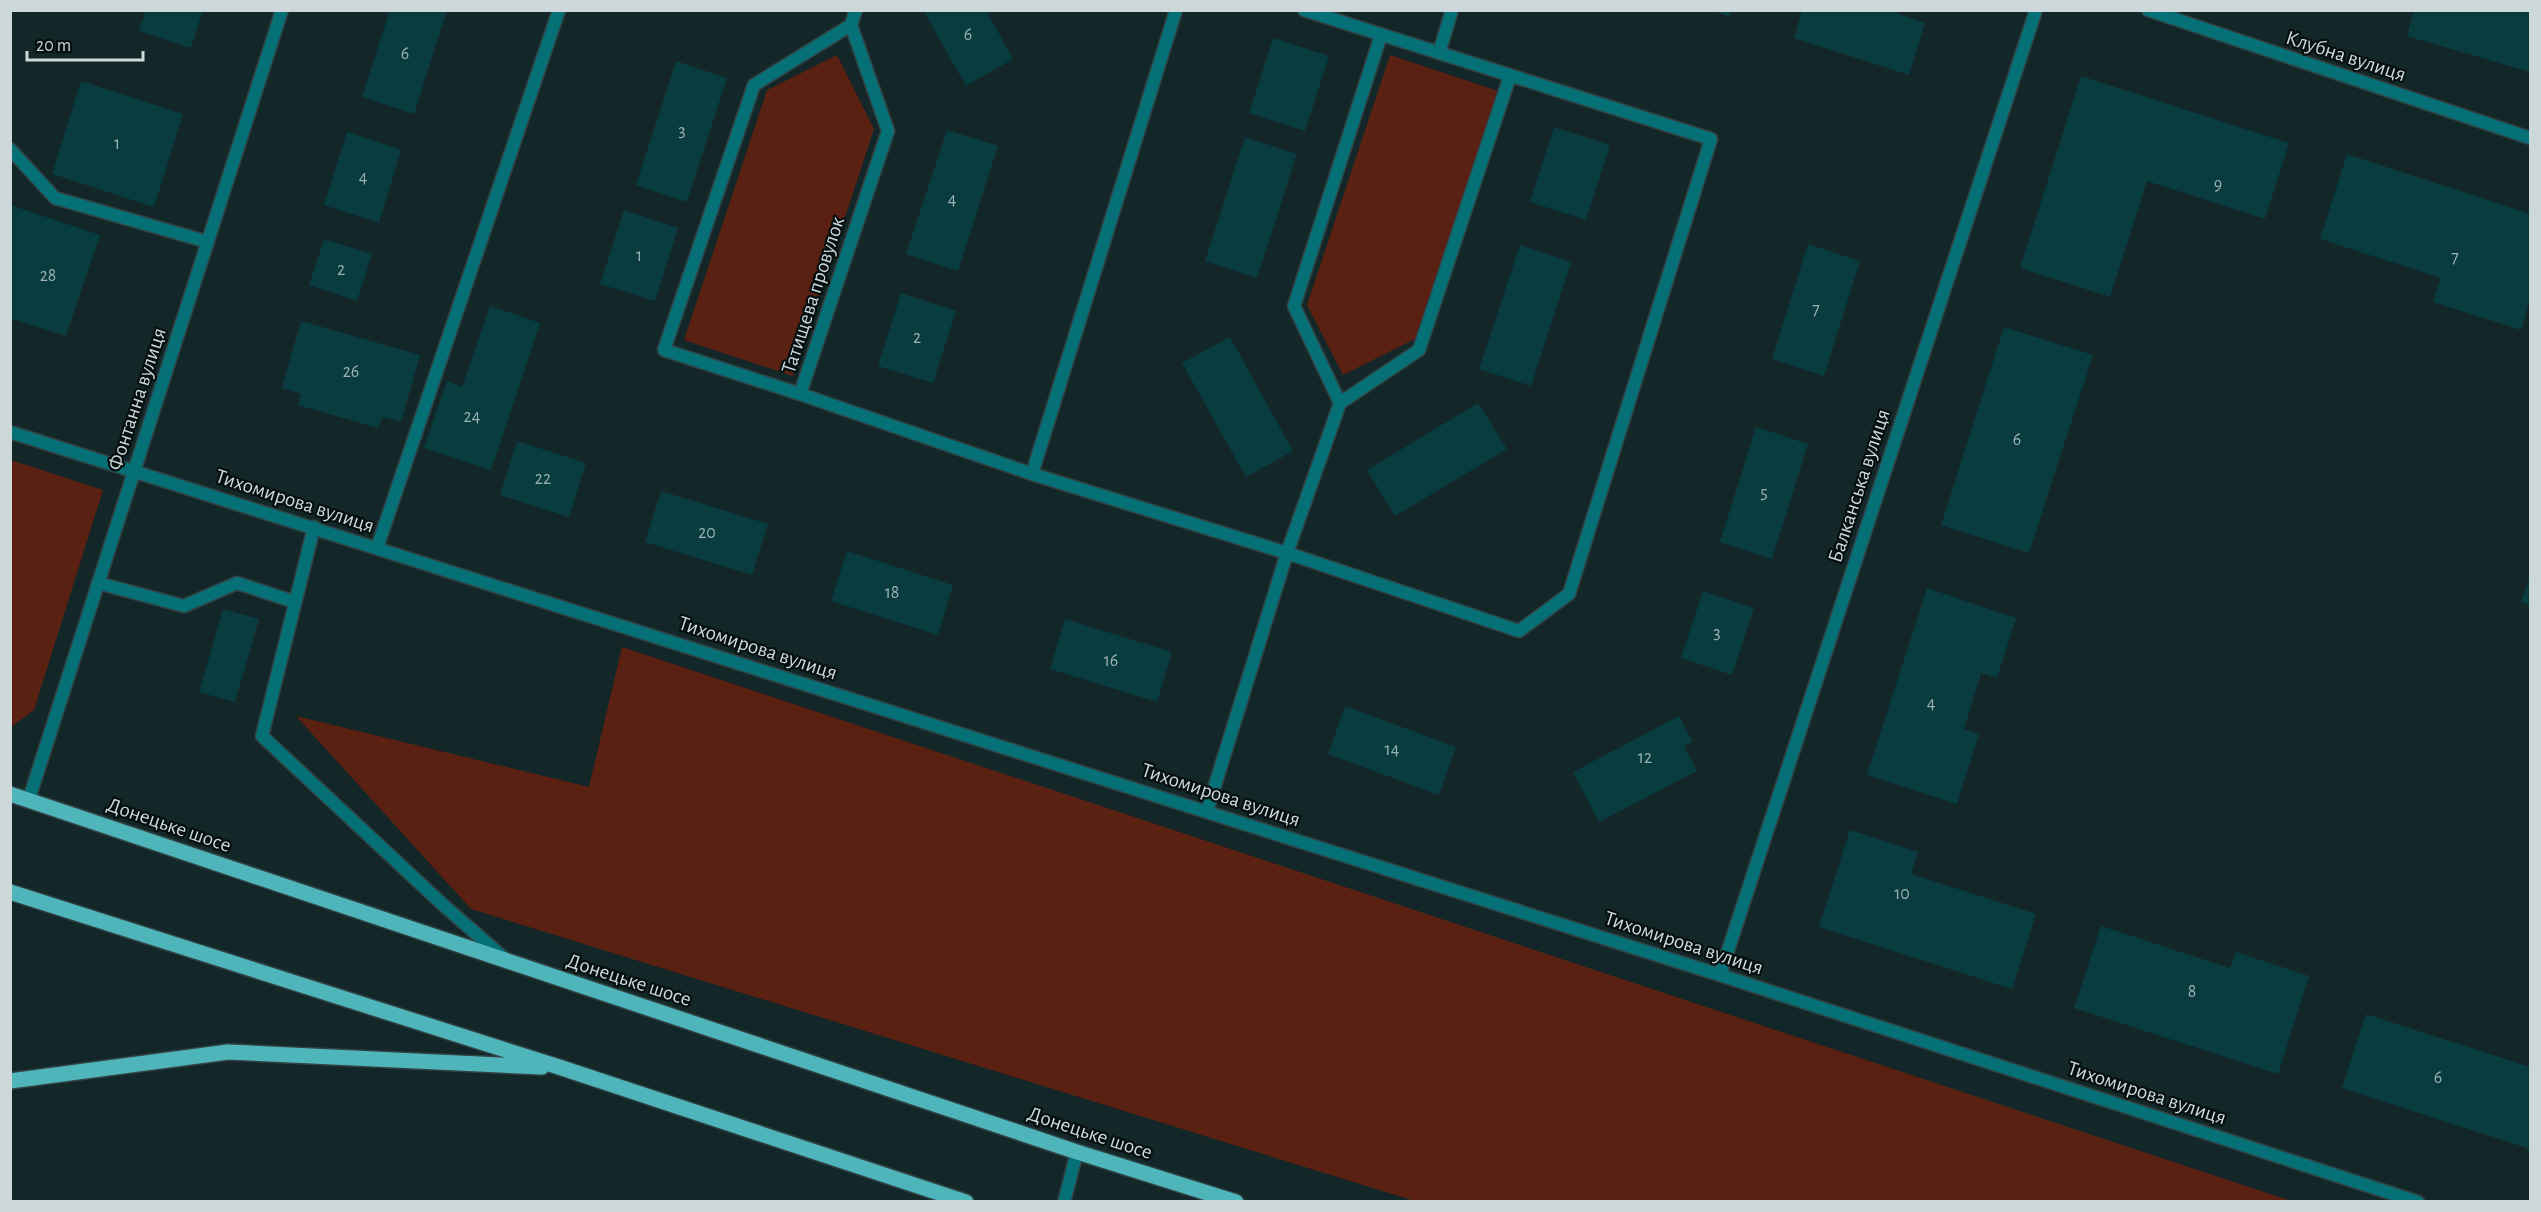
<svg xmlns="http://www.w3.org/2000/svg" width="2541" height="1212" viewBox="0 0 2541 1212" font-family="'Alegreya Sans',sans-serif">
<rect width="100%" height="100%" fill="#132729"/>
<path fill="#5a2011" d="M837,55L874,129L793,376L684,340L767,90Z
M1390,55L1498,91L1417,338L1343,375L1307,305Z
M11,460L103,490L34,710L11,727Z
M622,647L2291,1201H1415L471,909L296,716L589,787Z"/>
<path fill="#093c3f" d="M146,10H203L191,48L139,31Z
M390,10H447L414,114L362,97Z
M923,10H986L1013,59L966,86Z
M1710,10H1731L1729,17Z
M1802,10H1886L1925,23L1909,75L1794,38Z
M2414,10H2530V72L2407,36Z
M1273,38L1329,56L1305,131L1249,113Z
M676,61L727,78L687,202L636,185Z
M2081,76L2289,143L2265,219L2147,181L2110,297L2020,268Z
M81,81L183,114L154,207L52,174Z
M1554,127L1610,145L1586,220L1530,202Z
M947,130L998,146L958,271L906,254Z
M347,132L401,150L379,223L324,205Z
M1245,137L1297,154L1257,278L1205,261Z
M2347,154L2530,214V298L2521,330L2433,302L2441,278L2320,239Z
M10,205L100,235L66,336L10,318Z
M624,210L678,228L655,301L600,284Z
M324,239L372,254L357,301L309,285Z
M1808,244L1860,261L1824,376L1772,359Z
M1520,245L1571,262L1531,386L1479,369Z
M901,293L956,311L933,383L878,366Z
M490,306L540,323L491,470L424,448L447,381L462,387Z
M301,321L420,355L401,422L382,417L378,428L298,405L301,394L282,388Z
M2004,327L2093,355L2029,553L1941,525Z
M1230,337L1293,451L1246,477L1182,363Z
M1478,403L1507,449L1395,516L1367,470Z
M1756,427L1808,444L1772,559L1720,542Z
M517,441L586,463L569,517L500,495Z
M661,491L768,524L752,575L645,542Z
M847,551L953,585L938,635L831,601Z
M2530,576V605L2521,602Z
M1927,588L2016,618L1997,678L1981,673L1964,729L1979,734L1957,804L1867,775Z
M1703,591L1754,608L1732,675L1681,658Z
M223,609L259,619L235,702L199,692Z
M1065,619L1172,652L1157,702L1050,669Z
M1345,706L1456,747L1439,795L1328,754Z
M1679,716L1693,742L1684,746L1697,771L1599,822L1573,772Z
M1850,830L1918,852L1911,874L2036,914L2012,989L1819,927Z
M2101,926L2230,968L2236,952L2309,976L2278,1074L2074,1008Z
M2366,1014L2530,1067V1149L2342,1088Z"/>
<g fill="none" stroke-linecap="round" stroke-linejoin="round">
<g stroke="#314345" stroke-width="15">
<path id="service" d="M856,10L851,25L888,131L800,394L1032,474
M1176,10L1032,474L1287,553L1519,631L1569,594L1711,139L1304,10
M1439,53L1452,10
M10,149L55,198L208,242
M800,394L664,350L754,85L851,25
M1340,403L1294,306L1381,35
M314,527L262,736L441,903L505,959
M377,548L559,10
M98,583L184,606L237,583L295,602
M1207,811L1287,553L1340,403L1419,350L1510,76"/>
</g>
<g stroke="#314345" stroke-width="15">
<path id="minor" d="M2148,10L2530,138
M10,432L1720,975L2418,1202
M29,799L282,10
M1720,975L2036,10
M1064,1202L1077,1152"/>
</g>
<g stroke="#314345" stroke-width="18">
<path id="primary" d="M10,794L1077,1152L1236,1202
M10,892L562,1068L966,1202
M10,1081L228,1052L542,1067"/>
</g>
<use href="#service" stroke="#057177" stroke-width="12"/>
<use href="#minor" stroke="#057177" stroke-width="12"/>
<use href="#primary" stroke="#4eb5bb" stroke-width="15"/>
</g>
<g text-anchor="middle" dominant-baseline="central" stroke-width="4.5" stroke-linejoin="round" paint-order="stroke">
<g font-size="18" fill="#9bb1b2">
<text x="968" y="35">6</text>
<text x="405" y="54">6</text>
<text x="682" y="131">3</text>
<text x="117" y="144">1</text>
<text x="363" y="178">4</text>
<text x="2218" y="185">9</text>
<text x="952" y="200">4</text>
<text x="639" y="256">1</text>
<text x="2455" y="258">7</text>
<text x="341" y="270">2</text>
<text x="48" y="276">28</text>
<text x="1816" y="310">7</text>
<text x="917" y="338">2</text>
<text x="351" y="372">26</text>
<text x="472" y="417">24</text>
<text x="2017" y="440">6</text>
<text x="543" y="479">22</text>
<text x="1764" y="493">5</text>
<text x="707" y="533">20</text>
<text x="892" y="593">18</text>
<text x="1717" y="633">3</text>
<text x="1111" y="661">16</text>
<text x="1931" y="704">4</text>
<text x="1392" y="750">14</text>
<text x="1645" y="758">12</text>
<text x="1902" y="894">10</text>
<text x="2192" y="992">8</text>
<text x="2438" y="1078">6</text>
</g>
<g font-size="21" fill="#ccd8d9" stroke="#060f0f">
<text transform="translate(2346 56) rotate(18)">Клубна вулиця</text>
<text transform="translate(813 295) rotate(-72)">Татищева провулок</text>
<text transform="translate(137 399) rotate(-72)">Фонтанна вулиця</text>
<text transform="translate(1859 486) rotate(-72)">Балканська вулиця</text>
<text transform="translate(295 501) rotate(18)">Тихомирова вулиця</text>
<text transform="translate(758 648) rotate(18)">Тихомирова вулиця</text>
<text transform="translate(1221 795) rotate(18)">Тихомирова вулиця</text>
<text transform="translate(169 825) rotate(19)">Донецьке шосе</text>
<text transform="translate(1684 943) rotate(18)">Тихомирова вулиця</text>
<text transform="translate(629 980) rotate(18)">Донецьке шосе</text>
<text transform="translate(2147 1093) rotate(18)">Тихомирова вулиця</text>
<text transform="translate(1090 1133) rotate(18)">Донецьке шосе</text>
</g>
</g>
<rect width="2541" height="1212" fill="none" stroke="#ccd8d9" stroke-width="24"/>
<path d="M27 51v9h116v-9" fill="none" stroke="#ccd8d9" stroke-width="3"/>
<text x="36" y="51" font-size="18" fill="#ccd8d9" stroke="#060f0f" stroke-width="4.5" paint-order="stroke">20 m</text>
</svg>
